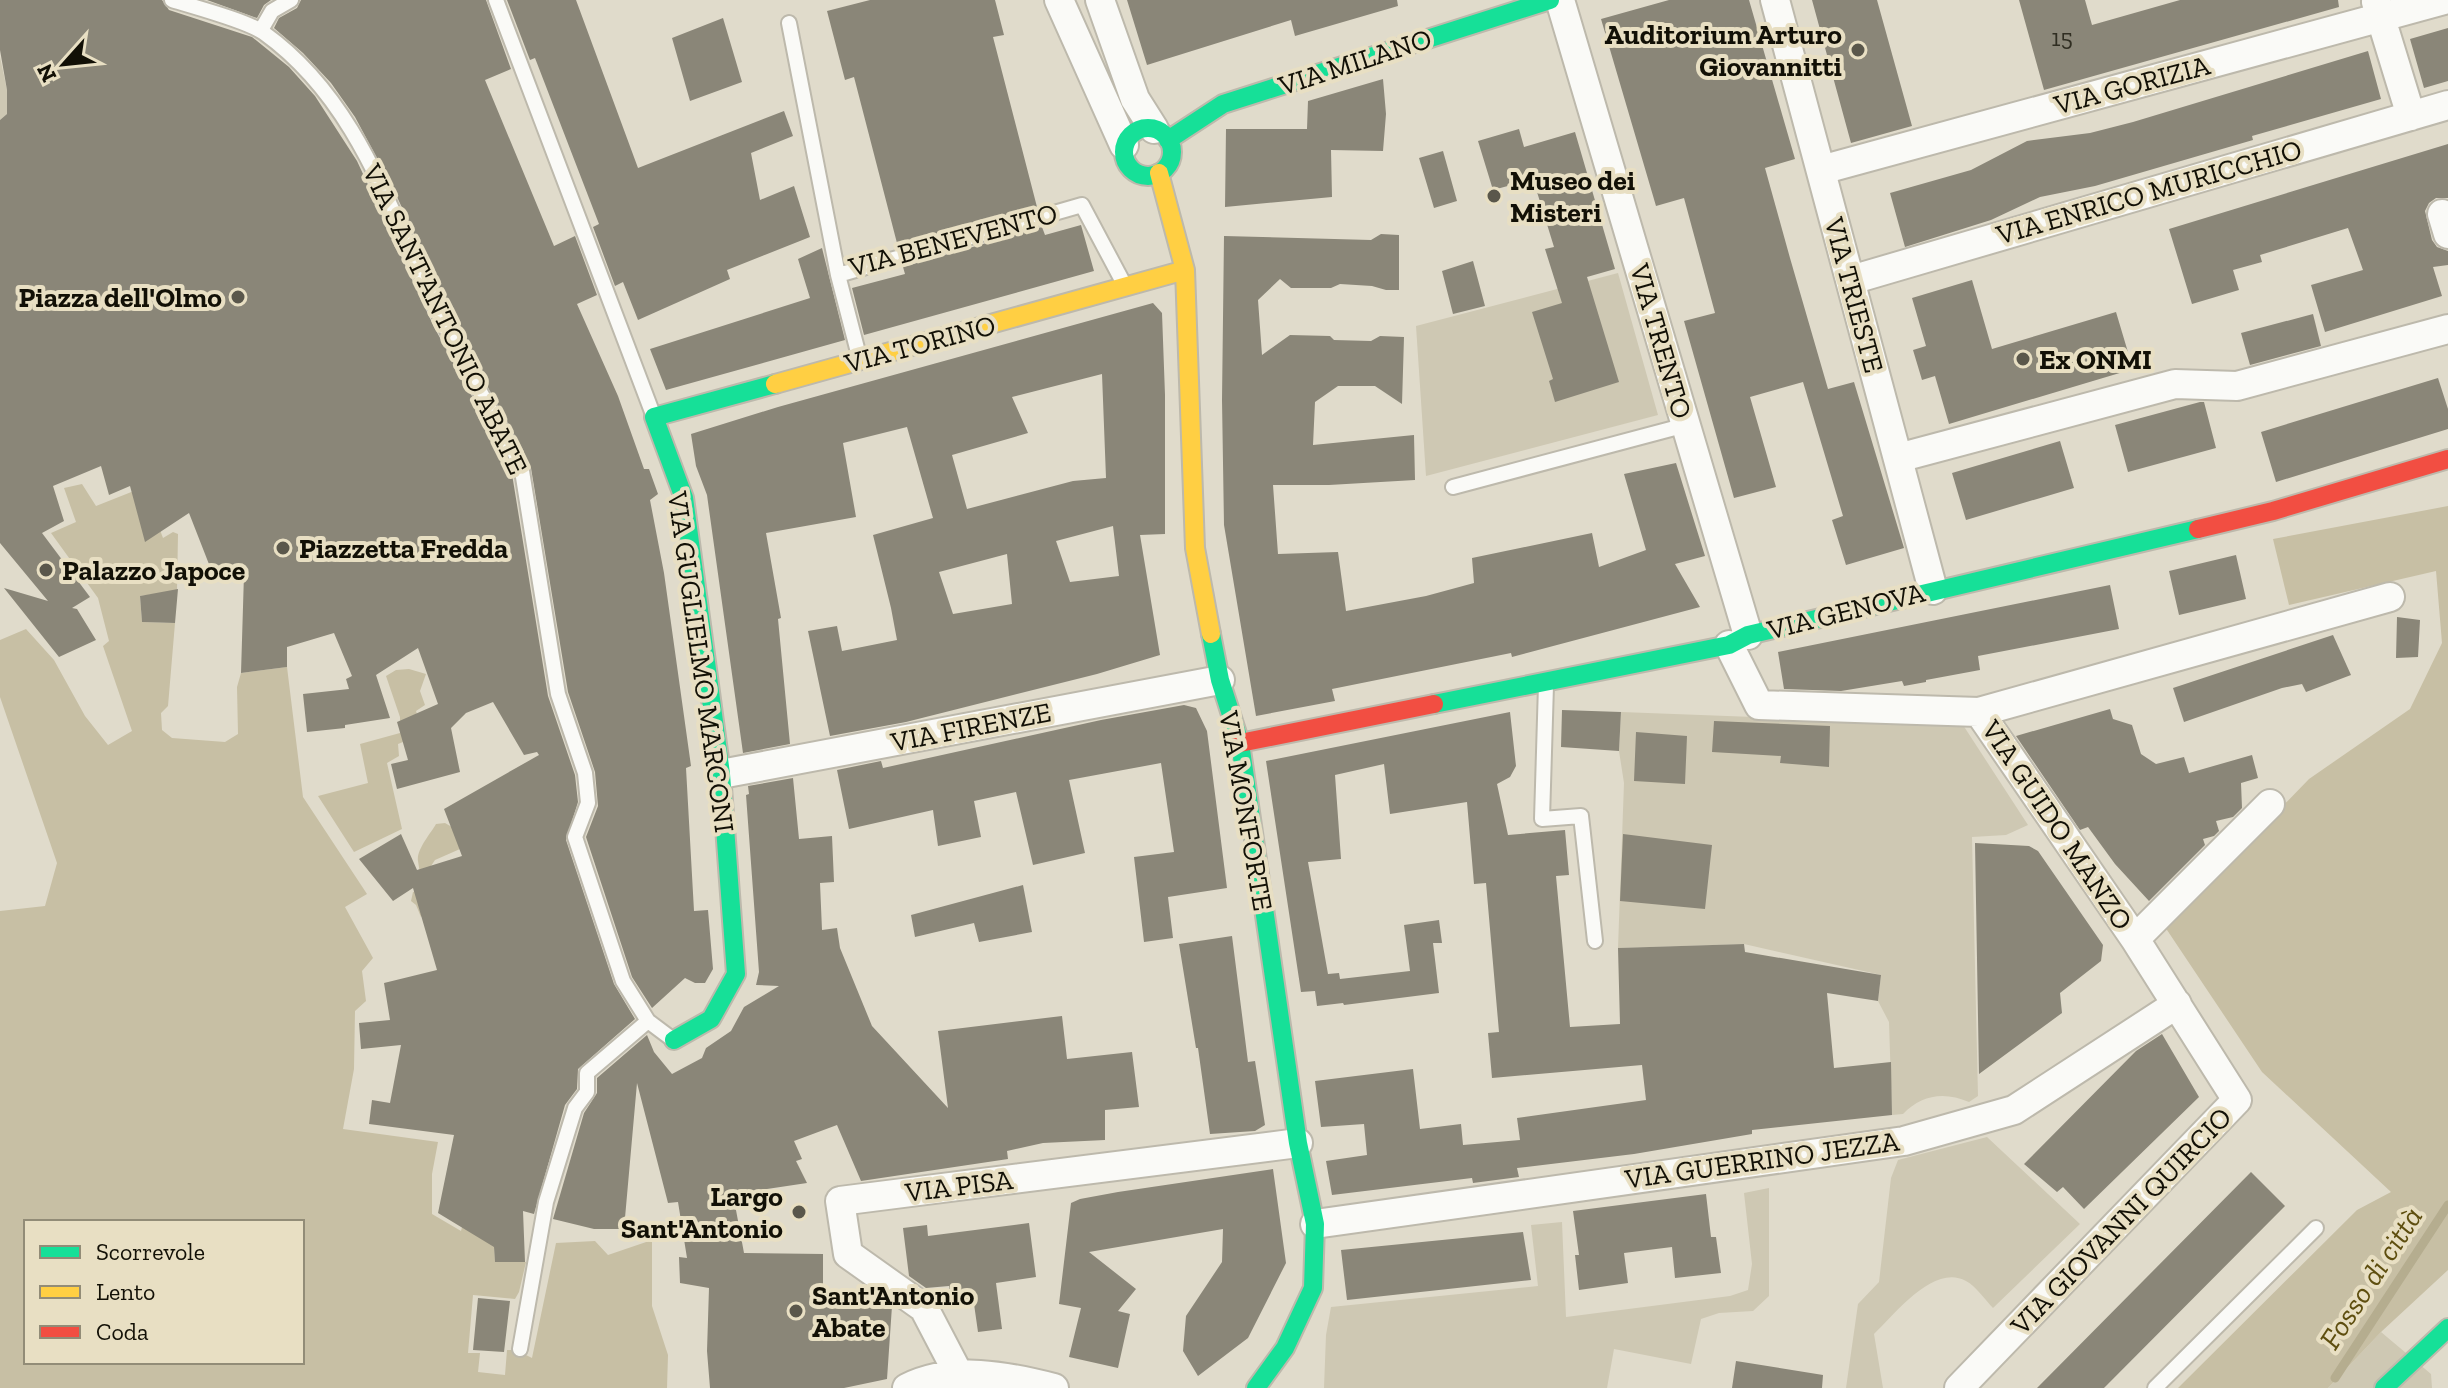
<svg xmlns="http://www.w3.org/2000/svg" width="2448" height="1388" viewBox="0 0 2448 1388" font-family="'Zilla Slab',serif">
<rect width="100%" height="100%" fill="#e0dbcb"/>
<path fill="#cec8b3" d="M0,57L7,90V114L0,120Z
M1618,273L1658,415L1426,476L1416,326Z
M1621,712L1963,725L2028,825L2006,835L1972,837L1978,1096L1969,1102C1944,1091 1921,1095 1903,1114L1892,1115L1889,1022L1878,1001L1881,975L1744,944L1618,948L1624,783L1619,751Z
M1987,1137L2080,1224L1993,1308C1985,1300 1976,1286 1966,1281C1934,1263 1895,1314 1874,1334L1883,1388H1846L1858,1304L1879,1282L1891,1178L1898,1160Z
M1769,1188V1296L1753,1311L1719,1313L1701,1319L1691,1364L1614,1349L1607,1388H1324L1326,1335L1331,1307L1538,1286L1531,1225L1562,1222L1566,1317L1730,1296L1748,1290L1752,1264L1744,1193Z
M2381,1332L2431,1374L2432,1388H2328Z"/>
<path fill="#c7bfa4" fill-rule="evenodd" d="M82,484L96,506L144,487L163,538L173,532L178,534L177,591L140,596L142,622L175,623L168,706L161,713L162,730L172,738L225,742L238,734L237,687L241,673L287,667L303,797L367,894L345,907L373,958L362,971L366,1001L355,1011L354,1069L343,1129L438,1142L432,1174V1214L461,1231L468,1204H492L495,1262H526L519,1292L515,1299L473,1295L468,1353H480L478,1372L505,1375L507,1350H516L532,1358L556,1243L595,1241L608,1255L652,1240V1306L668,1355L667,1388H0V911L45,906L57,863L0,697V640L26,629L54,660L85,716L108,745L132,731L103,646L109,641L98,598L51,533L76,522L64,488ZM26,1222H302V1362H26Z
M2448,506V1270L2381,1332L2328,1388H2178L2357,1210L2391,1192L2262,1072L2165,927L2309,779L2410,709L2442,643L2436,571L2289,605L2273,539Z
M409,669L426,674L420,691L425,705L416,711L423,734L398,744L399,756L387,763L402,829L354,852L318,796L368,783L360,744L400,733V717L386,676L396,670Z
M445,823L452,827L460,849L435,860L431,866L445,894L421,917L416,905L411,901L413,892L423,889C422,879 419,870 418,861C416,850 431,833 436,824Z"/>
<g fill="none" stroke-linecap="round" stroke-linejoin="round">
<path stroke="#b5ad8f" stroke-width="9" d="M2335,1378L2448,1205"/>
</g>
<path fill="#8a8678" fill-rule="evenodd" d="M0,0H162L169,10L252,37L289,67L315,96L357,161L434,327L506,458L512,474L548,696L575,775L578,802L566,840L614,984L635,1019L578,1069L577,1089L565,1105L534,1214L523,1211L525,1262H495L494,1247L438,1213L454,1135L369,1124L372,1100L390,1103L401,1045L361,1049L359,1023L390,1020L384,983L437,970L413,888L393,901L359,859L401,834L417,870L462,856L444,809L539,755L537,752L524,755L493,702L466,713L451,728L460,772L397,789L391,764L408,760L397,722L438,704L418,648L376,675L390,718L345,725V728L307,732L303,694L349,689L346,679L352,676L334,633L287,647V667L241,673L244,574L214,577L189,513L145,542L130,486L109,495L101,466L53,486L64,521L42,533L90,597L72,608L77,609L96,640L59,657L4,588L48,601L0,543V120L7,114V90L0,50Z
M207,0H271L264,5L257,18Z
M301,0H486L511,69L485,80L554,246L575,236L597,295L577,304L618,396L644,469H649L658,494L650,500L664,573L691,766L686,768L694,911L708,910L713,969L705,983H695L685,978L652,1008L632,977L586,837L598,806L595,772L568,692L531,468L461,337L393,188L355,117L331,83L303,53L274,28L279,18L297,8Z
M507,0H576L638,168L784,111L793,136L751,153L760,200L794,186L810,237L727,270L730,279L638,320L623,282L615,286L593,227L599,224L535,58L530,60Z
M870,0H995L1004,35L993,37L1037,207L898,247L854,77L845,80L827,11Z
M1127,0H1397L1398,6L1295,36L1291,20L1147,65Z
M1669,0H1749L1795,159L1765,168L1790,258L1828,389L1854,382L1904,548L1846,565L1832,520L1843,516L1803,382L1750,397L1776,487L1734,498L1684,321L1715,313L1684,198L1656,206L1601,19Z
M1812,0H1877L1912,126L1851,143Z
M2019,0H2085L2092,25L2180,0H2338L2339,7L2044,90Z
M723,18L742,82L690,101L672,38Z
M2448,28V81L2424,88L2410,39Z
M2368,51L2381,99L2252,136L2253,140L2095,186L2040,197L1991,220L1905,247L1890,193L1971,170L2027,141L2090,133L2133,122Z
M1383,79L1386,114L1383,151L1331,150L1332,197L1225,207L1226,129H1307L1308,101Z
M1519,129L1524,147L1575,132L1615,269L1587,277L1619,382L1555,402L1549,381L1553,379L1532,312L1562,303L1545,249L1554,247L1533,179L1493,190L1478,141Z
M2448,144V198H2436L2429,203L2425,211L2432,240L2437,247L2448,251V265L2433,267L2442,296L2325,332L2311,285L2363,270L2348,228L2260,255L2262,262L2233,270L2239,290L2192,304L2169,229Z
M1443,151L1457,201L1434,208L1419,158Z
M1081,225L1094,271L864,335L852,288L905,274L903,267L1042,227L1045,235Z
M1381,234L1399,235V290H1386L1372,286L1340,284L1331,288H1291L1280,279L1258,300L1262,355L1290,335L1330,336L1334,340L1371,341L1380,336L1404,337L1402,404L1375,386H1338L1315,402L1313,445L1414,435L1415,480L1329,485H1273L1278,554L1338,552L1346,611L1426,596L1474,583L1472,558L1592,533L1599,567L1646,550L1624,474L1676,463L1705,556L1675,564L1700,607L1512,657L1511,653L1332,689L1335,701L1256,716L1224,525L1222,400L1224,236L1371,240Z
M822,248L845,340L666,390L650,349L810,298L798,259Z
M1473,261L1485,306L1453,314L1442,271Z
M1972,280L1992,349L2116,312L2133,369L1949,424L1935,376L1922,380L1913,350L1926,346L1912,298Z
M1153,303L1162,313L1165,395V534L1140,535L1160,655L1097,674L906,722L830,736L808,631L837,626L842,651L897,640L891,608L873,535L933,518L907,427L843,443L856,517L766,533L781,618L778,619L790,744L743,753L707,495L696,466L691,434L778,407ZM1102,374L1106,478L1073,481L967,509L952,455L1028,433L1012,397ZM1113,526L1119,576L1070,582L1056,541ZM1007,554L1012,604L953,614L939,572Z
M2313,314L2321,346L2250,365L2241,333Z
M2438,378L2448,409V429L2276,482L2261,432Z
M2200,402H2204L2216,448L2128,472L2115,425Z
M2060,441L2074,488L1966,520L1952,473Z
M2236,555L2246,599L2179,615L2169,571Z
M2110,585L2119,629L1978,656L1980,670L1926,680V682L1904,686L1902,681L1841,691L1784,689L1778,652Z
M178,589L175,623L142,622L140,596Z
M2397,617L2420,620L2418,657L2396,658Z
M2333,635L2351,675L2306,692L2302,684L2282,688L2184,722L2173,688Z
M1184,705L1196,708L1207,731L1227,888L1168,897L1173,938L1144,942L1134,857L1174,852L1161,763L1069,780L1085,853L1033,865L1016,792L974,801L981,837L938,846L933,810L849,829L837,770L881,761L883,768L1101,720Z
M2110,709L2113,719L2132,725L2141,754L2156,764L2184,757L2189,773L2252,755L2258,778L2241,783L2242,808L2233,817L2216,821L2219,831L2214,836L2203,839L2205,845L2149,901L2115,864L2088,827L2080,830L2016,736Z
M1562,710L1621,712L1619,751L1561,747Z
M1510,712L1516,766L1510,777L1497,784L1508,835L1565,830L1569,875L1556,876L1570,1027L1620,1024L1618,948L1744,944L1745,952L1881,975L1878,1001L1827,993L1834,1068L1891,1062L1892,1115L1752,1130V1134L1634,1154L1517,1168L1519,1177L1473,1183L1472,1178L1332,1195L1326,1161L1367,1155L1364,1124L1321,1127L1315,1081L1413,1069L1420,1129L1461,1124L1463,1145L1520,1140L1517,1118L1646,1100L1642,1065L1492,1078L1488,1033L1499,1032L1486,883L1474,884L1467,802L1390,814L1384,764L1335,775L1341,859L1308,862L1328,974L1339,973L1340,979L1410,971L1404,925L1439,920L1442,943H1433L1439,993L1344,1005L1343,1003L1317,1006L1315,991L1301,992L1266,761Z
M1714,721L1830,726L1829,767L1780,763L1781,756L1712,752Z
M1636,732L1687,736L1685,784L1634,781Z
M793,778L799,839L832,836L834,882L820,883L822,930L837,928L840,948L872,1026L948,1108L938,1031L1062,1016L1067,1059L1132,1052L1139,1107L1105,1110V1140L1043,1143L1007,1151L1008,1159L861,1181L837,1125L794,1141L802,1159L796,1161L807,1183L733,1194L744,1253L823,1254V1298L869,1292L892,1306L887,1379L844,1388H710L707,1351L709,1288L680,1283L679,1257L687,1258L678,1202L668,1203L637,1083L624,1229H594L553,1219L584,1113L597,1093V1078L647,1035L654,1052L672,1074L702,1058L706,1048L731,1031L744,1007L779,986L756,985L759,972L746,795L749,794L748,786Z
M1623,834L1712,845L1705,909L1620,901Z
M1975,843L2029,846L2038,851L2103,945L2101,961L2060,993L2062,1013L1979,1074Z
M1023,885L1032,932L979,942L974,923L915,937L911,915Z
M1232,936L1248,1062L1255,1061L1265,1125L1255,1131L1210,1134L1198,1048H1196L1179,944Z
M2162,1034L2199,1097L2084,1209L2063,1187L2057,1192L2024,1164L2136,1051Z
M1273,1169L1286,1263L1248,1338L1198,1376L1183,1351L1186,1316L1222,1262L1223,1229L1089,1252L1136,1289L1118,1311L1130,1314L1118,1368L1069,1357L1081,1308L1059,1304L1071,1203L1080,1199L1118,1192Z
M2251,1172L2285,1206L2104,1388H2037Z
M1706,1194L1711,1237H1716L1721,1273L1675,1278L1672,1247L1624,1253L1628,1283L1579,1290L1575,1255H1579L1573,1211Z
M1029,1223L1036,1277L996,1283L1002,1329L978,1332L974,1304L951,1307L949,1286L926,1288L909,1276L903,1228L927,1225L928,1236Z
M1523,1232L1531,1280L1347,1300L1341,1250Z
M478,1298L510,1301L504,1352L473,1350Z
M1736,1361L1823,1375L1822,1388H1732Z"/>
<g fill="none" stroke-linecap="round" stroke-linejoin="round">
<g stroke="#bdb9ac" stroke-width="18">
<path id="lane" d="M172,0C194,7 248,21 264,33C356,99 388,206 434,303C457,355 488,404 515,454L522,471L558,694L585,773L588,803L575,837L623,981L648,1021L672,1039
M496,0L654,417
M789,23L838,275L859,356
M261,30L272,11L291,0
M838,275L1082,205L1124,284
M1453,487L1686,425
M1546,685L1542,819L1581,816L1595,941
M520,1349L546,1202L575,1108L587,1092V1073L648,1021
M2155,1388L2316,1228"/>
</g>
<g stroke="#bdb9ac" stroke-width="32">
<path id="street" d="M1059,0L1124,145
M1100,0L1135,99L1154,129
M1560,0L1748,635
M1775,0L1933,590
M2376,2L2411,116
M1821,170L2444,0
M2442,214L2448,234
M1851,280L2448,105
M1898,458L2175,384L2237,386L2448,329
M1729,645L1759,705L1979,712L2135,939L2270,804
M1979,712L2390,597
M721,774L1220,680
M1315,1224L1904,1141L2014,1110L2177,1004
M959,1375L924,1308L848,1254L840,1201L1298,1143
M907,1388C953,1365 1007,1376 1054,1388
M1959,1388L2237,1100L2135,939"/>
</g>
<g stroke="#bdb9ac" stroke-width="22">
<path id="fast" d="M1124 152a24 24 0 1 1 48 0a24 24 0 1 1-48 0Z
M1168,140L1223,104L1550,0
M1211,634L1220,680L1240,743L1298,1143L1315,1224L1313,1288L1285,1348L1256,1388
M1434,704L1729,645L1748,635L2198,529
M674,1040L711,1019L736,974L721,774L684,498L654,417L775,384
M2384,1388L2448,1328"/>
</g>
<g stroke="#bdb9ac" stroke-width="22">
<path id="slow" d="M1159,173L1185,270L1195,548L1211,634
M775,384L1185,270"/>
</g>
<g stroke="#bdb9ac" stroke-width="22">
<path id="jam" d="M2198,529L2273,511L2448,459
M1240,743L1434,704"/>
</g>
<use href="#lane" stroke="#fafaf7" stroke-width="14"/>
<use href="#street" stroke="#fafaf7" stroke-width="28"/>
<use href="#fast" stroke="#16e098" stroke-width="18"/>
<use href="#slow" stroke="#ffcf43" stroke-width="18"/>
<use href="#jam" stroke="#f24e42" stroke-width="18"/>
</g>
<g fill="#5a574b" stroke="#e8dfc3" stroke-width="3">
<circle cx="1858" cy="50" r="8"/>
<circle cx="1494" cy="196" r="8"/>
<circle cx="238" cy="297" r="8"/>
<circle cx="2023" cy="359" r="8"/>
<circle cx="283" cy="548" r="8"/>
<circle cx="46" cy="570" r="8"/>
<circle cx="799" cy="1212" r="8"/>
<circle cx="796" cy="1311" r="8"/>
</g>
<g text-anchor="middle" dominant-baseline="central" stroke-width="8" stroke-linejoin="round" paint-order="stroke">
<g font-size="24" fill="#302e22">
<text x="2062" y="37">15</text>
</g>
<g font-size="28" font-weight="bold" fill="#121006" stroke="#e8dfc3" text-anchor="start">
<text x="1842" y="34" text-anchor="end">Auditorium Arturo<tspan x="1842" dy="32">Giovannitti</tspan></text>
<text x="1510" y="180">Museo dei<tspan x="1510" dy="32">Misteri</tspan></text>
<text x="222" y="297" text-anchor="end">Piazza dell'Olmo</text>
<text x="2039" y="359">Ex ONMI</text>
<text x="299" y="548">Piazzetta Fredda</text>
<text x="62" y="570">Palazzo Japoce</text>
<text x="783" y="1196" text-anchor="end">Largo<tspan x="783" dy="32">Sant'Antonio</tspan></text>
<text x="812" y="1295">Sant'Antonio<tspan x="812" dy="32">Abate</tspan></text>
</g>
<g font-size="28" fill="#121006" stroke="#e8dfc3">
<text transform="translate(1355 62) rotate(-18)">VIA MILANO</text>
<text transform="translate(2132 85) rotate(-15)">VIA GORIZIA</text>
<text transform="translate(2149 192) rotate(-16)">VIA ENRICO MURICCHIO</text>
<text transform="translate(953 240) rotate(-15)">VIA BENEVENTO</text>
<text transform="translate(1854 295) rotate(75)">VIA TRIESTE</text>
<text transform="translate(445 319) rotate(64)">VIA SANT'ANTONIO ABATE</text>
<text transform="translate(1661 341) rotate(74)">VIA TRENTO</text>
<text transform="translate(920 344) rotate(-15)">VIA TORINO</text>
<text transform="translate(1846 611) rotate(-14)">VIA GENOVA</text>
<text transform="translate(701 662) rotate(82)">VIA GUGLIELMO MARCONI</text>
<text transform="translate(971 727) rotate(-11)">VIA FIRENZE</text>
<text transform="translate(1246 811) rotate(80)">VIA MONFORTE</text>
<text transform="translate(2057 825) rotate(56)">VIA GUIDO MANZO</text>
<text transform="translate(1762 1160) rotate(-8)">VIA GUERRINO JEZZA</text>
<text transform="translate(959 1186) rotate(-7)">VIA PISA</text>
<text transform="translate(2121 1221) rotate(-46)">VIA GIOVANNI QUIRCIO</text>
</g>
<g font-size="30" font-style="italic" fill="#5e4e0f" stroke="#e8dfc3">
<text transform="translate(2371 1278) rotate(-57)">Fosso di città</text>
</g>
</g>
<rect x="24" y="1220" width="280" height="144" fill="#e8dfc3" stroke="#928c77" stroke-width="2"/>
<rect x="40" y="1246" width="40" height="12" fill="#16e098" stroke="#928c77" stroke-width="2"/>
<text x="96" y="1260" font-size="24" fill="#121006">Scorrevole</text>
<rect x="40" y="1286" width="40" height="12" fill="#ffcf43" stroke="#928c77" stroke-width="2"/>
<text x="96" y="1300" font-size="24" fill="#121006">Lento</text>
<rect x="40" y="1326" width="40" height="12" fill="#f24e42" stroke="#928c77" stroke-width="2"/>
<text x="96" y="1340" font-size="24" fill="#121006">Coda</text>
<g transform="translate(64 64) rotate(243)" stroke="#e8dfc3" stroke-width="6" paint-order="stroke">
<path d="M0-6L14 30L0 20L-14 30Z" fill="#121006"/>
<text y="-12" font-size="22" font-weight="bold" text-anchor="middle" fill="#121006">N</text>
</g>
</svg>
